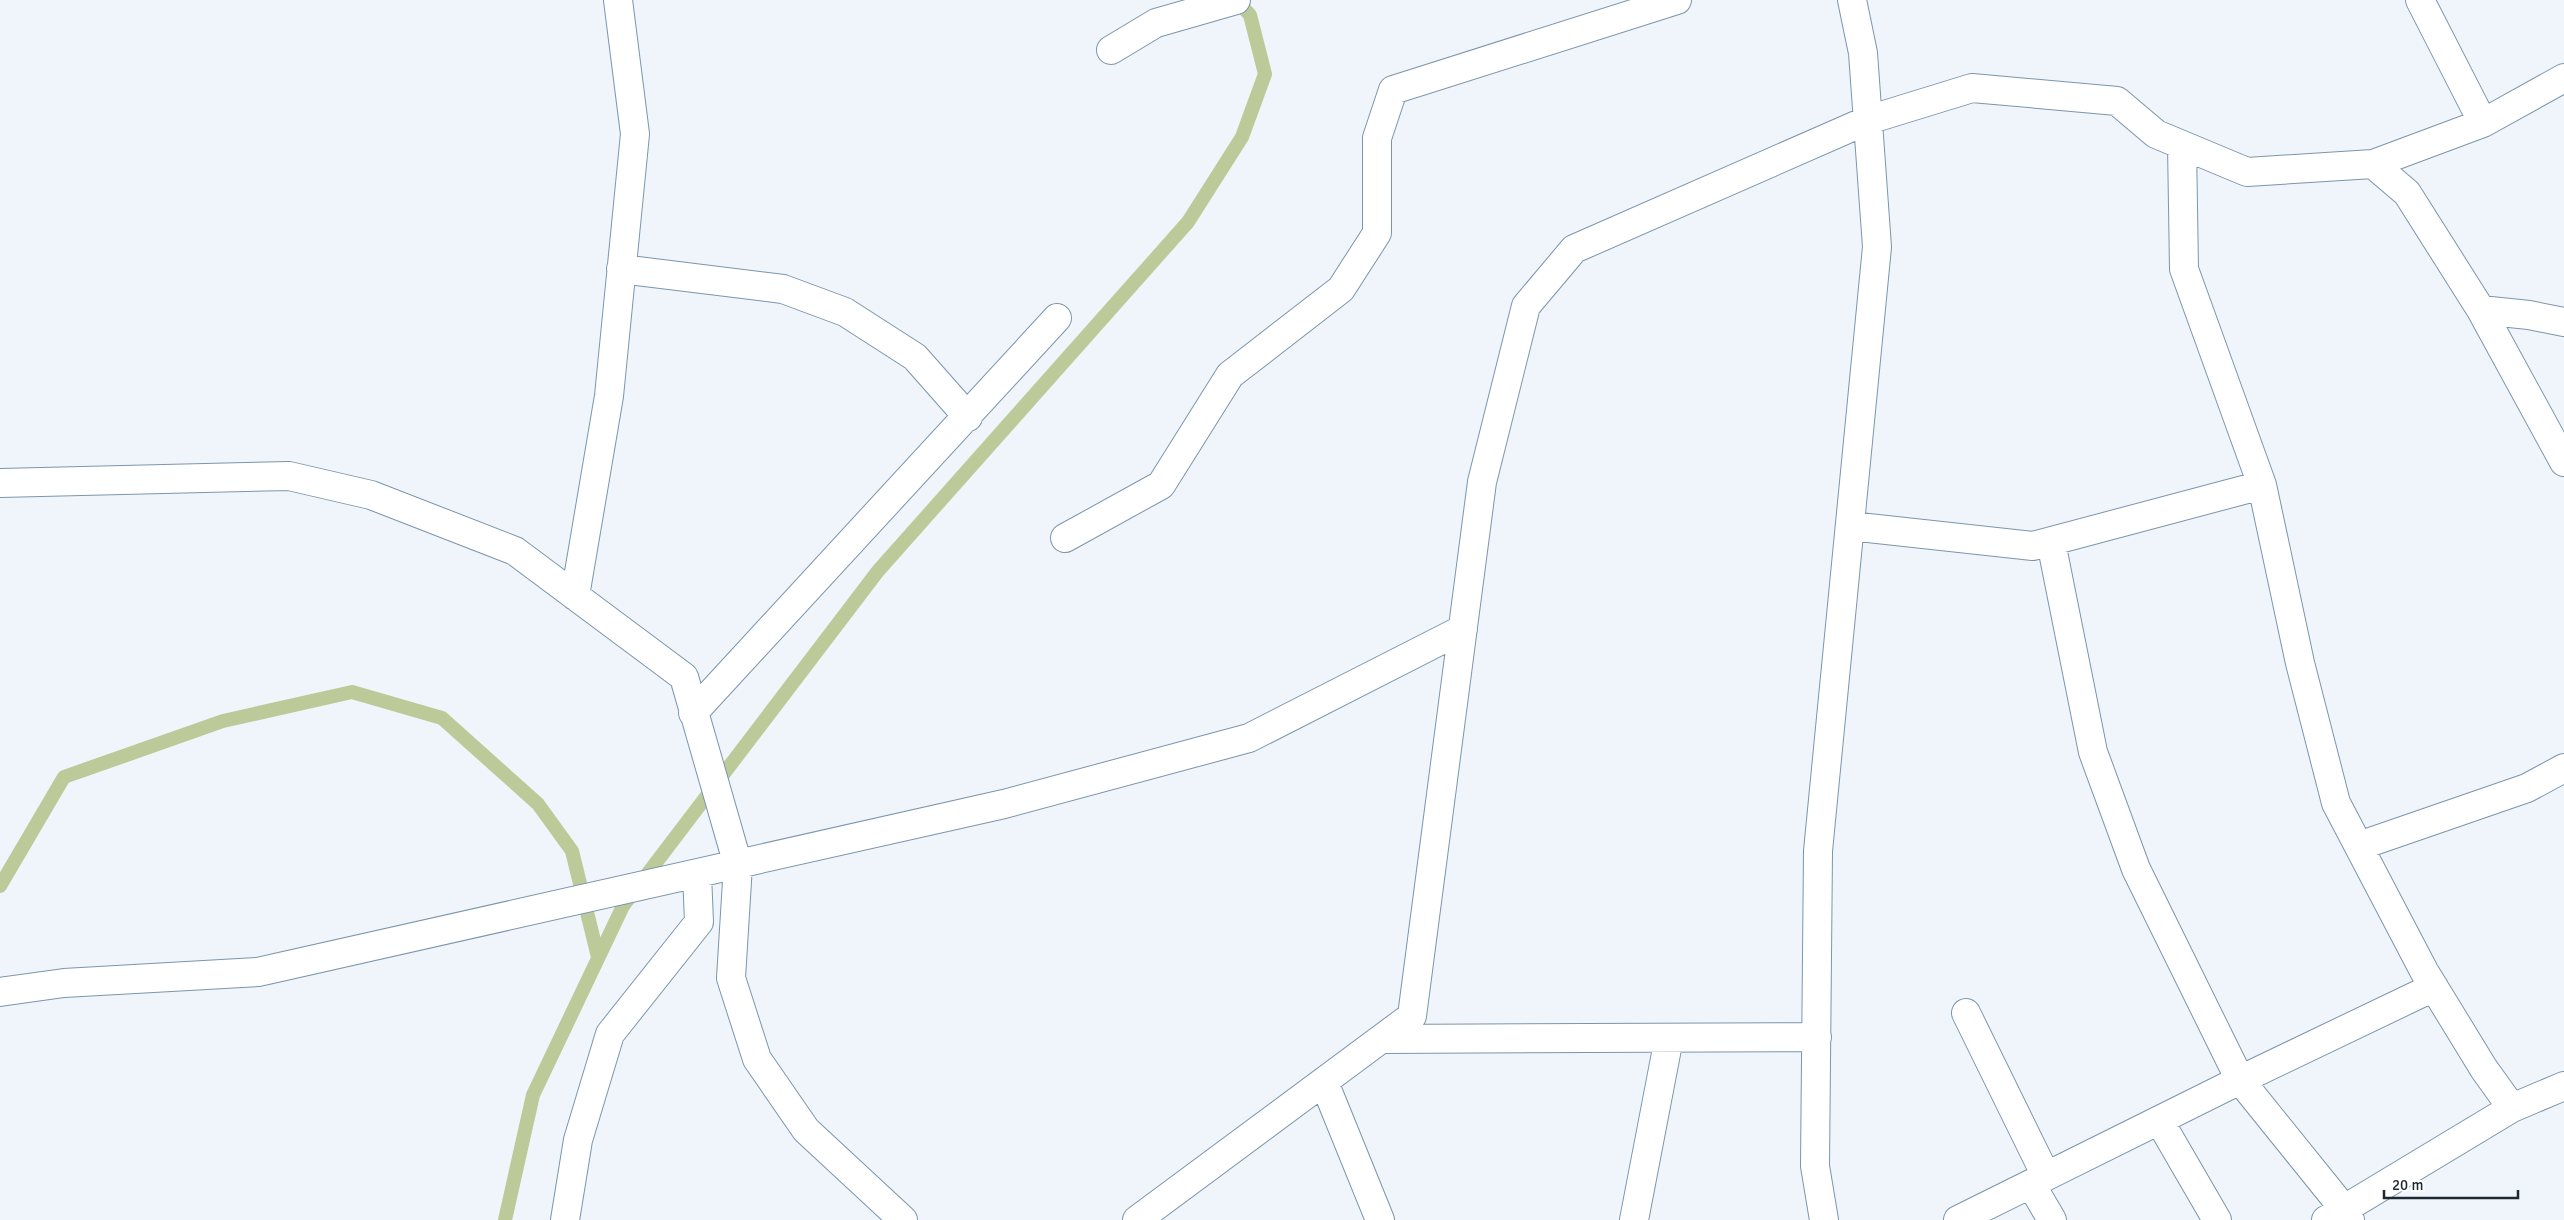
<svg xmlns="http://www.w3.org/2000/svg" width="2564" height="1220" viewBox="0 0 2564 1220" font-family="Signika,sans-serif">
<rect width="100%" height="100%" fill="#eff5fa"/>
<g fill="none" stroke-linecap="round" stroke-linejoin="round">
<path stroke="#bcc998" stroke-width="14" d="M0,886L64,777L223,721L352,692L442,718L538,804L572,851L598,957
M505,1220L533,1095L623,906L878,571L1188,222L1242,137L1265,74L1250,15L1236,0"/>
<g stroke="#7c95ad" stroke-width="30">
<path id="street" d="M1111,50L1156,23L1236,0
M2483,123L2564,78
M2182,145L2184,269L2262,485L2300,663L2336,803L2424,971L2484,1069L2512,1108
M2373,164L2483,123L2420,0
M621,269L783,289L845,312L915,357L968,417
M2481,310L2564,462
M0,483L289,476L371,495L515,551L684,677L738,865L731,978L757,1059L806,1130L903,1220
M1850,526L2033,546L2262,485
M1065,538L1161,485L1230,375L1341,289L1377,233V138L1393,90L1677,0
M2051,542L2093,752L2136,869L2240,1080L2344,1209L2350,1220
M575,596L609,396L635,134L618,0
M693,713L1057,318
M2359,846L2527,788L2564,768
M0,992L64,983L258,972L1004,804L1249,738L1463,629
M1966,1013L2046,1176
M1381,1039L1817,1037
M1324,1082L1380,1220
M2159,1120L2217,1220
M2031,1184L2052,1220
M565,1220L578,1140L610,1034L699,922L697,874
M1137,1220L1412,1016L1482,482L1526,306L1574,249L1868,120L1972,88L2117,101L2156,134L2247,172L2373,164L2407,193L2481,310L2529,315L2564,322
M1634,1220L1669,1038
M1824,1220L1815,1166L1818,851L1877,247L1863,53L1852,0
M1958,1220L2240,1080L2434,987
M2326,1220L2512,1108L2564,1086"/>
</g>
<use href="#street" stroke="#fff" stroke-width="28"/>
</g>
<path d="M2384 1190v8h134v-8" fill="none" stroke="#1e2832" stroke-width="2.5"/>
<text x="2392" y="1190" font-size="15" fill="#1e2832" stroke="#ffffff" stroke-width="4" paint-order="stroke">20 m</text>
</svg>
